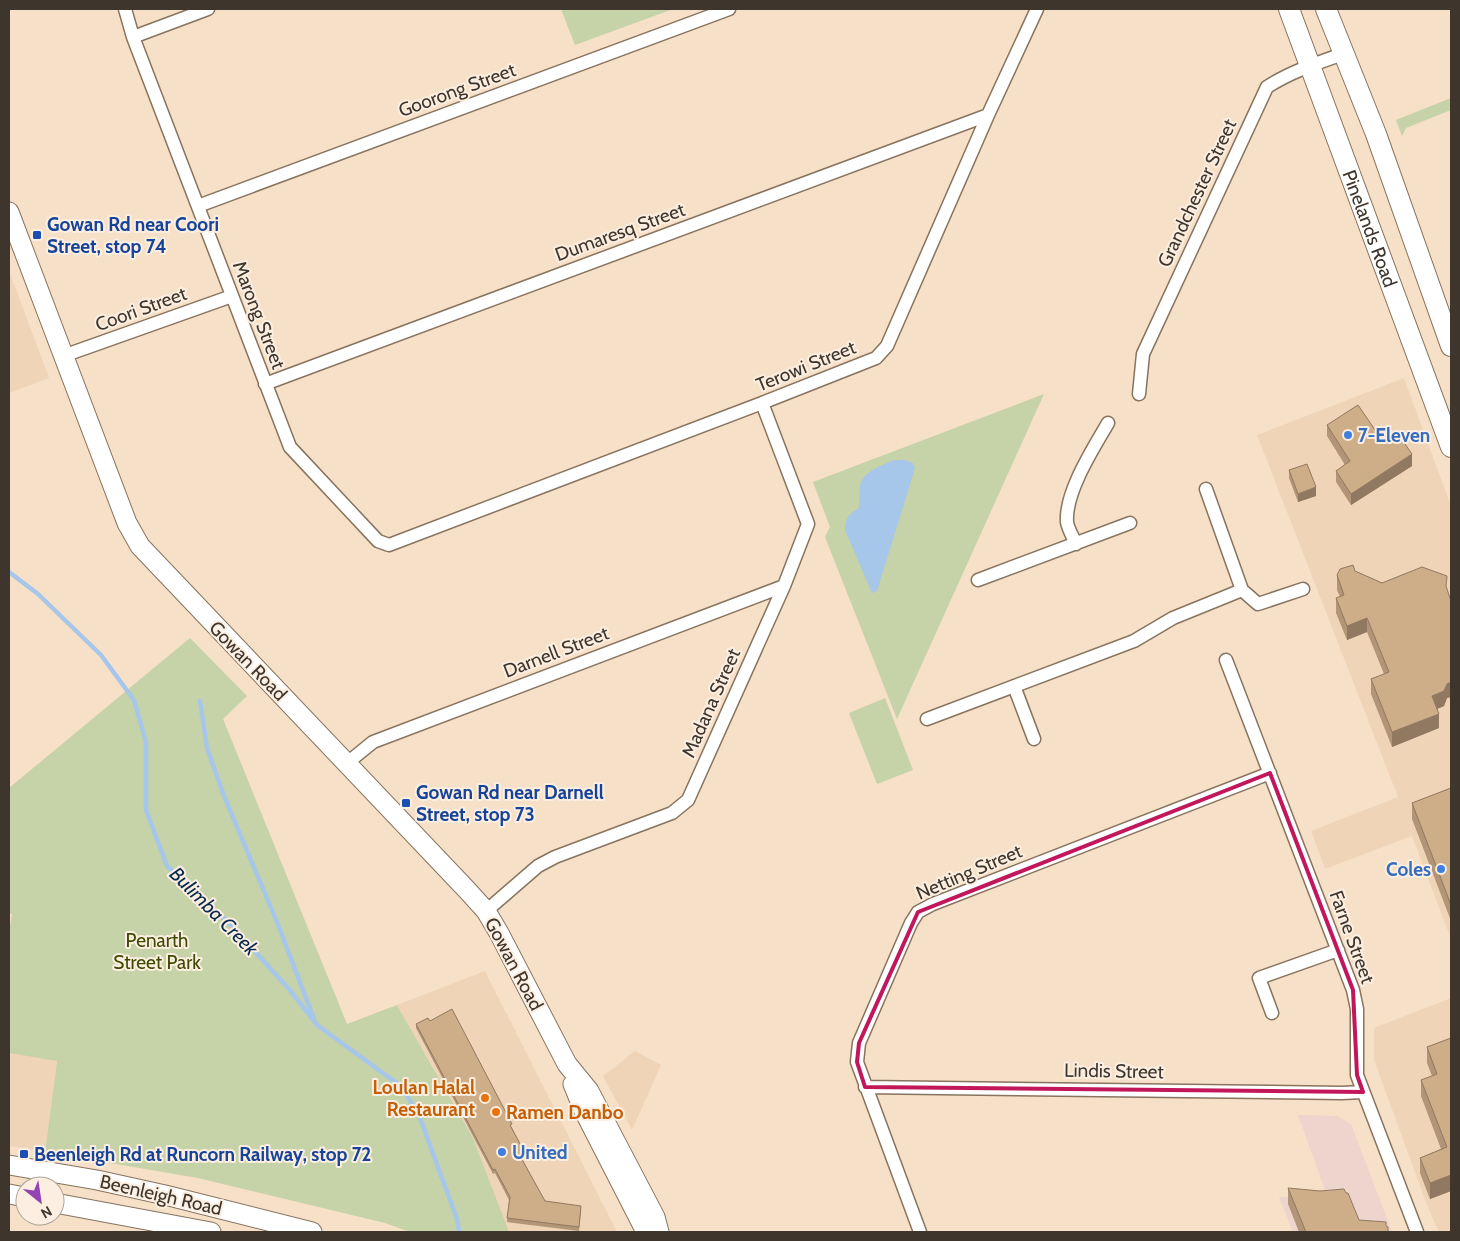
<svg xmlns="http://www.w3.org/2000/svg" width="1460" height="1241" viewBox="0 0 1460 1241" font-family="Cabin,sans-serif">
<rect width="100%" height="100%" fill="#f6e0c8"/>
<path fill="#f0d4b7" d="M9,271L49,378L9,393Z
M1404,378L1451,506V939L1412,836L1325,869L1311,831L1398,797L1257,435Z
M485,971L617,1232H508V1229L473,1138L397,1005Z
M1451,998V1232H1439L1427,1205L1374,1060V1028Z
M635,1051L661,1065L632,1130L603,1076Z
M9,1053L57,1060L45,1152L9,1146Z"/>
<path fill="#edd4cc" d="M1298,1115L1337,1116L1351,1124L1392,1232H1293L1279,1197L1328,1198Z"/>
<path fill="#c6d2a8" d="M561,9H673L575,45Z
M1451,98V110L1406,128L1402,136L1396,120Z
M1044,394L897,719L825,537L830,527L813,482Z
M190,638L247,696L223,719L347,1024L397,1005L473,1138L508,1229V1232H410L385,1223L198,1178L45,1152L57,1061L9,1053V934L12,914L9,913V788Z
M885,698L913,770L877,784L849,713Z"/>
<path fill="#a6c6ea" d="M894,460H905L913,463L915,468L877,591L872,593L845,530C846,517 848,515 859,508C860,501 859,494 860,487C861,472 883,465 894,460Z"/>
<g fill="none" stroke-linecap="round" stroke-linejoin="round">
<path stroke="#a6c6ea" stroke-width="4.5" d="M9,572L38,594L101,655L134,700L146,742V810L167,866L232,926L289,989L317,1025L402,1087L420,1118L457,1219L459,1232
M200,701L207,748L224,796L277,922L314,1019"/>
<g stroke="#87735e" stroke-width="15">
<path id="minor" d="M125,9L133,37L290,447L378,541L389,545L762,403L876,358L887,346L988,115L1037,9
M133,37L208,9
M198,206L729,9
M63,356L232,296
M265,384L988,115
M1139,394L1143,354L1267,87C1290,72 1317,63 1343,54
M1206,489L1242,590L1258,604L1303,589
M1076,544C1073,537 1068,529 1067,522C1065,492 1093,449 1108,423
M978,580L1130,523
M1226,660L1353,990L1357,1009V1075L1417,1232
M1014,686L1034,739
M927,719L1134,641L1173,618L1242,590
M346,764L373,742L784,586
M486,911L538,866L555,857L672,813L688,800L784,586L808,524L762,403
M1272,1013L1259,978L1338,950
M865,1087L1342,1093L1363,1092
M920,1232L857,1062L859,1043L911,923L918,912L933,904L1270,773"/>
</g>
<g stroke="#87735e" stroke-width="21">
<path id="secondary" d="M9,212L127,523L140,546L467,890L486,911L499,933L567,1064L589,1091L655,1217L659,1232
M573,1084L584,1111L646,1232
M9,1165L97,1180L165,1195L312,1232
M9,1194L25,1197
M55,1203L211,1232"/>
</g>
<g stroke="#87735e" stroke-width="22">
<g id="primary">
<path id="s1" d="M1289,9L1451,447"/>
<path d="M1326,9L1376,134L1451,346"/>
</g>
</g>
<use href="#minor" stroke="#fff" stroke-width="12"/>
<use href="#secondary" stroke="#fff" stroke-width="19"/>
<use href="#primary" stroke="#fff" stroke-width="20"/>
</g>
<path fill="#b19576" d="M1327,425L1382,440L1412,466L1351,505L1336,482V471L1345,465L1327,436Z
M1289,470L1316,496L1298,502L1289,478Z
M1355,571L1382,583L1447,590L1451,601V697L1447,698L1444,706L1437,709L1439,728L1392,747L1371,694V679L1384,674L1367,632L1347,640L1336,613V598L1340,597L1337,590V575Z
M1451,788V921L1412,819V803Z
M430,1021L512,1128L525,1157L522,1159L545,1201L581,1210L579,1231L507,1222L509,1200L495,1173L493,1174L416,1028V1024Z
M1451,1038V1191L1430,1199L1420,1173V1158L1441,1149L1421,1096V1080L1432,1076L1427,1063V1047Z
M1288,1188L1359,1220L1386,1226L1388,1232H1299L1288,1204Z"/>
<path fill="#907960" d="M1412,454V466L1351,505V494Z
M1316,487V496L1298,502V494Z
M1367,618V632L1347,640V626Z
M1451,682V697L1447,698L1444,706L1432,711V696L1447,684Z
M1439,714V728L1392,747V732Z
M525,1153V1157L520,1160V1156Z
M1451,1175V1191L1430,1199V1183Z"/>
<path fill="#cead89" stroke="#907960" d="M1358,405L1382,440L1396,431L1412,454L1351,494L1336,471L1350,461L1327,425Z
M1307,464L1316,487L1298,494L1289,470Z
M1353,565L1355,571L1382,583L1422,567L1447,576L1446,586L1451,601V682L1447,684L1444,691L1432,696L1439,714L1392,732L1371,679L1389,672L1367,618L1347,626L1336,598L1344,595L1337,575L1340,569Z
M1451,788V905L1412,803Z
M452,1009L512,1124L510,1125L525,1153L520,1156L545,1201L581,1206L579,1227L507,1218L510,1197L495,1169L493,1170L416,1024L428,1018L430,1021Z
M1451,1038V1175L1430,1183L1420,1158L1447,1147L1421,1080L1437,1074L1427,1047Z
M1288,1188L1320,1191L1344,1189L1346,1193H1348L1359,1220L1386,1222V1226L1388,1227V1232H1306Z"/>
<path fill="none" stroke="#c2185b" stroke-width="4" stroke-linejoin="round" d="M1270,773L1353,990L1357,1075L1363,1092L865,1087L857,1062L859,1043L918,912Z"/>
<g fill="#1a4fb4" stroke="#fcefe1" stroke-width="2">
<rect x="32" y="230" width="10" height="10" rx="2.5"/>
<rect x="401" y="798" width="10" height="10" rx="2.5"/>
<rect x="19" y="1149" width="10" height="10" rx="2.5"/>
</g>
<g fill="#3f7fe0" stroke="#fcefe1" stroke-width="2">
<circle cx="1348" cy="435" r="5"/>
<circle cx="1441" cy="869" r="5"/>
<circle cx="502" cy="1152" r="5"/>
</g>
<g fill="#e8710a" stroke="#fcefe1" stroke-width="2">
<circle cx="485" cy="1098" r="5"/>
<circle cx="496" cy="1112" r="5"/>
</g>
<g text-anchor="middle" dominant-baseline="central" stroke-width="4" stroke-linejoin="round" paint-order="stroke">
<g font-size="19" fill="#3e362d" stroke="#fcefe1">
<text transform="translate(457 90) rotate(-20)">Goorong Street</text>
<text transform="translate(1197 193) rotate(-65)">Grandchester Street</text>
<text stroke="none"><textPath href="#s1" startOffset="234">Pinelands Road</textPath></text>
<text transform="translate(620 232) rotate(-20)">Dumaresq Street</text>
<text transform="translate(141 309) rotate(-20)">Coori Street</text>
<text transform="translate(259 315) rotate(69)">Marong Street</text>
<text transform="translate(806 366) rotate(-22)">Terowi Street</text>
<text transform="translate(556 652) rotate(-21)">Darnell Street</text>
<text transform="translate(248 661) rotate(46)">Gowan Road</text>
<text transform="translate(711 703) rotate(-66)">Madana Street</text>
<text transform="translate(969 872) rotate(-23)">Netting Street</text>
<text transform="translate(1352 937) rotate(70)">Farne Street</text>
<text transform="translate(514 964) rotate(62)">Gowan Road</text>
<text transform="translate(1114 1071) rotate(1)">Lindis Street</text>
<text transform="translate(161 1195) rotate(13)">Beenleigh Road</text>
</g>
<g font-size="19" font-weight="bold" fill="#164399" stroke="#fcefe1" text-anchor="start">
<text x="47" y="224">Gowan Rd near Coori<tspan x="47" dy="22">Street, stop 74</tspan></text>
<text x="416" y="792">Gowan Rd near Darnell<tspan x="416" dy="22">Street, stop 73</tspan></text>
<text x="34" y="1154">Beenleigh Rd at Runcorn Railway, stop 72</text>
</g>
<g font-size="19" font-weight="bold" fill="#366cbe" stroke="#fcefe1" text-anchor="start">
<text x="1358" y="435">7-Eleven</text>
<text x="1431" y="869" text-anchor="end">Coles</text>
<text x="512" y="1152">United</text>
</g>
<g font-size="19" fill="#3c4a00" stroke="#fcefe1">
<text x="157" y="940">Penarth<tspan x="157" dy="22">Street Park</tspan></text>
</g>
<g font-size="19" font-weight="bold" fill="#c56008" stroke="#fcefe1" text-anchor="end">
<text x="475" y="1087">Loulan Halal<tspan x="475" dy="22">Restaurant</tspan></text>
<text x="506" y="1112" text-anchor="start">Ramen Danbo</text>
</g>
<g font-size="20" font-style="italic" fill="#082b4d" stroke="#fcefe1">
<text transform="translate(214 911) rotate(45)">Bulimba Creek</text>
</g>
</g>
<rect width="1460" height="1241" fill="none" stroke="#3e362d" stroke-width="20"/>
<g transform="translate(40 1201) rotate(150)"><circle r="24" fill="#fcefe1" stroke="#b0a599"/>
<path d="M0-4L9 19L0 12L-9 19Z" fill="#9443b2"/>
<text y="-8" font-size="14" font-weight="bold" text-anchor="middle" fill="#3e362d">N</text>
</g>
</svg>
